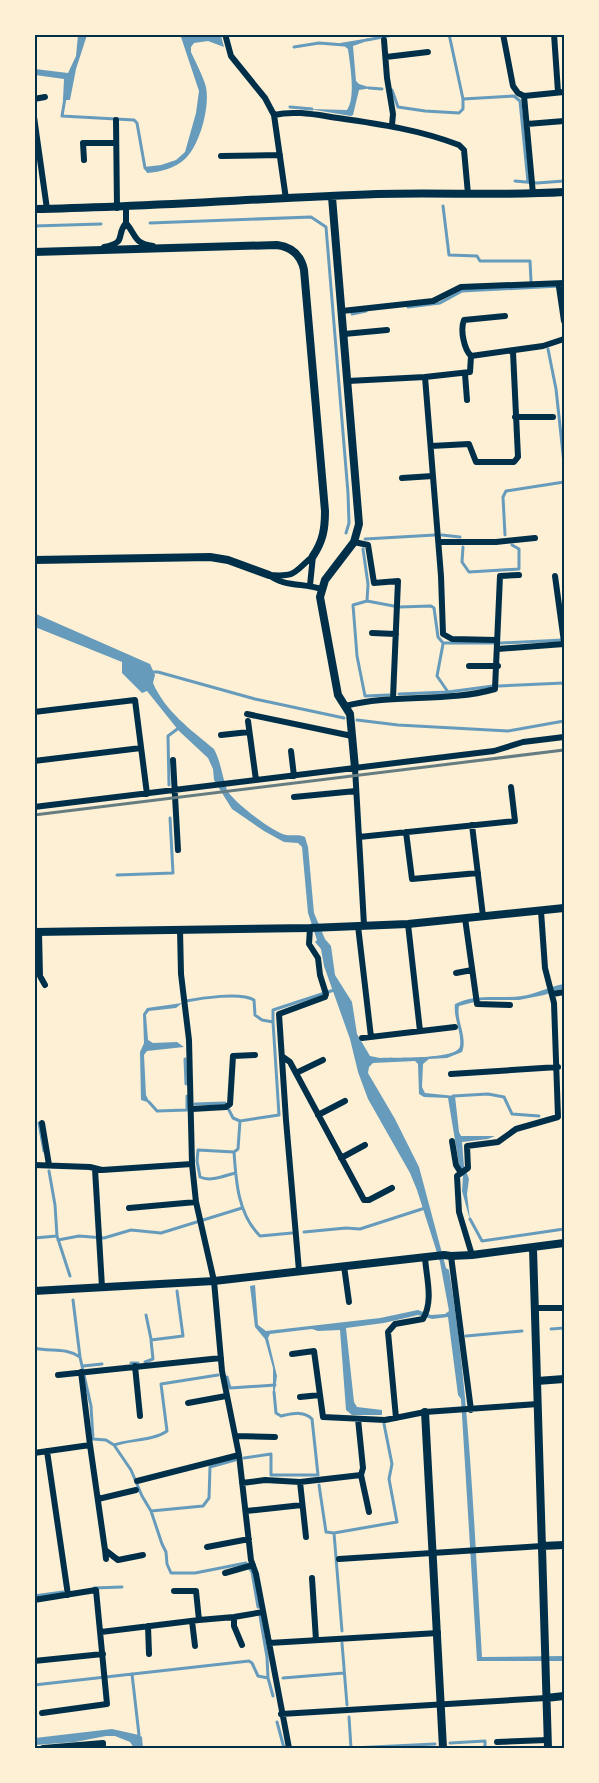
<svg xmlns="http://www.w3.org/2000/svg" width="599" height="1783" viewBox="0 0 599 1783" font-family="'Noto Serif',serif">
<rect width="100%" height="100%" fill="#fdf0d5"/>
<path fill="#669bbc" d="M207,34L221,36L224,47L208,41L194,43L191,47V52C196,63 203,76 206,87C210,107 200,144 186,158C176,168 160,172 147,173L144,167L161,165L176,160L185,152L196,113L199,91L181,37Z
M78,35H87L76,69L70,100H63L64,79L35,75V69L68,73L76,56Z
M370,38V40L353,46L356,81L359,84L372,88L359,90L353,115L351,116L309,109L347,110C356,96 350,65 348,49L340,43Z
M34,613L150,664L155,675L153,683C165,711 191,730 214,749C221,762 222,776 227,790C232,801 274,833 286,835C293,836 298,834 305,837L308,847L314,913L325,939L331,946L335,975L352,1002L357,1034L370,1056L380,1058C394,1057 458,1060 460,1046C462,1032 453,1018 455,1004C476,993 500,999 522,996C537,994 550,986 564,984V988L544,995L519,1000H482L459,1006C456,1021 468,1037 462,1052L447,1058L429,1059L423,1064L422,1087L425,1093L455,1096L459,1132L461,1136H495L488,1139L462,1142L464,1166L469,1179L467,1194L470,1220L462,1191L463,1176L459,1164L448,1098L424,1097L419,1094L418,1064L415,1061L373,1063L369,1067L368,1073L395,1119L419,1167L446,1268L449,1270C470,1398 474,1528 482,1657L564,1656V1661H477L461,1399L458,1395L448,1317L432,1319L418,1315L384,1323L346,1328L354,1402L357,1407L382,1410V1415H352L346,1410L340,1330L318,1331L312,1329L270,1334L268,1338L277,1376L274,1396L273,1395V1368L265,1339L255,1327L250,1286L255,1285L258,1325L266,1331L380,1318L418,1310L431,1315L445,1314L449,1311L440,1262L417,1190L410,1173L368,1099L358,1072L350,1039L324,966L321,949L315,942L317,940L308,913L302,847L298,843L284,842L264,831L232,809L214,780L213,769L208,758L179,731L147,691L142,693L122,673V662L35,627Z
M182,1003L176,1008L149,1011L146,1015L148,1040L153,1043L177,1042L184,1047L147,1051L144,1055L146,1095L150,1103L141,1100L140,1052L144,1043L143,1014L147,1008Z
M112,1729L139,1735L142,1737L143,1748H134L130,1742L115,1736H106L75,1742L35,1745V1738Z"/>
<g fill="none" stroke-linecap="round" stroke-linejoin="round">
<path stroke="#669bbc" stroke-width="3" d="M449,34L463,99
M367,40L398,34
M294,47L319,43L344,45
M369,88L382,89
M392,90L398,107L425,111L459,113L463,109V99L514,96L520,101L528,182
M65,98L62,116L134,120L137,123L145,168L147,170
M290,107L312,109
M515,181L537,183L564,181
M443,206L449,255L477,256L480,261H530L531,281
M150,223L311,217L326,227L348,493L349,523L346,533
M34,226L101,224
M408,307L440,303L462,291L560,286
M352,314L366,311
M548,349L556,389L564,463
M442,535L460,537
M505,535L503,497L506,491L564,482
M365,539L435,535
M463,547L462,562L469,572L519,569V549L512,545
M363,549L368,584L367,601
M443,644L437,676L448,692
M151,672H158L255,699L344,718
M499,686L564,683
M399,694L448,692L493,686
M389,695L365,696L357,656L353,605L367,601L399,607L431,606L434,608L438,637L443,643H501L563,640
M357,720L398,725L508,731L564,721
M169,785L168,736L180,727
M117,875L173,873L170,818
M186,1001C201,998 241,992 254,1000L255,1015L262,1020L273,1022V1010L334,990
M273,1022L279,1115L240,1121L238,1149L234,1152C236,1182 238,1214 260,1236L292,1233
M185,1059L186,1084
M453,1096L488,1094L504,1097L512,1114L539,1116
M149,1102L157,1111L187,1110V1096
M195,1104L225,1103
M229,1110L233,1118L240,1121
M39,1123L44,1151
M234,1152L198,1150L197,1161L200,1177C210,1182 224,1176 235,1173
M49,1171L55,1205L57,1236L70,1276
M470,1219L482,1241L564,1229
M304,1232L346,1228L360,1229L425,1208
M34,1238L57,1236
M58,1240L79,1236L104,1238L131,1230L161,1233L242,1208
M73,1300L80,1357L91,1406L93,1439L106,1440L114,1445L131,1470L142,1496L151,1511L162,1544L166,1552L167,1564L171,1573H195L246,1563L252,1572L258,1607
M146,1315L151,1339
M551,1329L564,1328
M466,1336L522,1331
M34,1348C51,1352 65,1347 80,1357
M145,1362L153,1359L151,1340L183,1336L177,1291
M131,1363H138
M83,1366L102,1364
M227,1377L230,1388L275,1385
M114,1445C131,1439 153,1441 167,1431L161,1384L218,1375
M244,1458L271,1454V1475H318L312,1419C304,1410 291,1414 281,1416L276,1413L274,1392
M319,1485L326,1532L334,1533
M151,1511L203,1506L209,1498L210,1467L235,1460
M94,1588L122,1587
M34,1596L63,1592
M260,1616L267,1657L268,1678L273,1696
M342,1631L334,1533L397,1522L389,1479L392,1464L384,1424
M342,1643L347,1705
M132,1674L139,1735L138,1738
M283,1678L344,1673
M34,1685L249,1661L252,1663L258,1676L268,1678
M349,1717L351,1748
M277,1722L284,1748
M450,1743L485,1741V1748
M352,1748L435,1744"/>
<path stroke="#003049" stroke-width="6" d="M225,34L231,56L265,98L274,115L286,199
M503,34L513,86L518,93L524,96L533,194
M554,34L558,92
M384,40L387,78L393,114L392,125
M386,57L428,52
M524,96L564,92
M34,99L45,97
M274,115C295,110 317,115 338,118C380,124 420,130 459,145L464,150L468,194
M34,117L47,209
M116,120L117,208
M527,124L564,121
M221,156L280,155
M84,160L83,143H116
M126,223C137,236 133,243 153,246
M104,247C128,242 115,236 126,223V207
M559,287L564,321
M342,311L433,301L461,287L564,283
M344,334L387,330
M471,356C464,349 460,330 464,320L505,316
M465,374L467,400
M425,377L470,372L471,356L543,346L564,339
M348,381L425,377L441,576L443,634L452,639L496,640
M515,417H553
M431,446L469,444L476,462H514L518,457L513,352
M402,478L433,476
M354,542L368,545L374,583L398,581L393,698
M439,542H496L535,538
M269,575C284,587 304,583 321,589
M269,575C297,577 293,573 313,556
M555,576L564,642
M310,585L313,556
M372,633L396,634
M498,649L564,644
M469,666H498
M345,706C394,693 446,703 495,689L500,576L519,575
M34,712L135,700L147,794
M247,714L352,736
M248,721L256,780
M221,735L249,732
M291,751L294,776
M173,760L178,850
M34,761L141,748
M355,768L364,925
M294,797L356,791
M34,807L494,751L523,742L564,737
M472,825L483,916
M406,832L412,879L478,873
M359,837L515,821L511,787
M465,918L477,1004L510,1005
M408,924L420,1031
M358,926L371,1037
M180,929L181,974L189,1040L192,1164L196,1202L214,1281L222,1371L239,1455L251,1560L256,1574L289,1748
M39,932L40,976L45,985
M456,973L472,970
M553,994L564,992
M362,1038L455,1027
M283,1057L290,1062L364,1200H369L392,1188
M296,1073L323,1060
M451,1074L558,1067
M192,1109L226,1107L230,1104L233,1056L255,1055
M318,1115L345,1101
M42,1123L49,1165
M452,1141L456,1165L461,1173
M341,1158L365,1145
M34,1165L90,1167L102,1170L192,1164
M95,1169L102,1287
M129,1208L196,1202
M472,1255L459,1212L457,1176L468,1168L467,1146L498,1142L516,1129L558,1117L554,1003L545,968L541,911
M451,1256L471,1410
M344,1266L349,1302
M299,1271L286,1120L279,1014L325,997L326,994L320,975L318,958L309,944L310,928
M535,1308H564
M292,1354L314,1351L323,1417L385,1420L425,1412L538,1404
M135,1366L140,1416
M58,1375L221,1358
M300,1397L320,1395
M188,1403L226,1396
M396,1418L388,1332L395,1324L423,1319C434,1300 426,1277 425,1257
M236,1436L275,1437
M90,1445L105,1550
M47,1451L68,1595
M34,1453L90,1445L81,1372
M361,1475L369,1512
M137,1481L239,1455
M300,1482L306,1537
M242,1483L265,1480L300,1482L361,1475L363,1468L358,1419
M98,1499L136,1490
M246,1511L302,1505
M207,1547L249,1539
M106,1559L105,1550L118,1560L143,1555
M339,1559L542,1546
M225,1573L253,1565
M312,1578L316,1640
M174,1591H196L199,1620
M34,1600L96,1590L107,1704L42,1713
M234,1617V1626L242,1645
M192,1621L195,1646
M148,1626L149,1654
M101,1632L199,1620L234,1617L263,1612
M269,1643L438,1633
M34,1661L103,1654
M281,1714L546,1698
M497,1742L547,1740
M43,1748L103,1743V1748"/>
<path stroke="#003049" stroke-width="8" d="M332,197L359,524L354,542L325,580L320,597L338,695L350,714L355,768
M34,209C149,207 263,198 377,194C440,192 502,196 564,192
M34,252L277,245C292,247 301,255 304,270L325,511C325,529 323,541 313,556
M34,560L210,557L228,560L269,575
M533,1248L548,1748
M34,1291L214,1281L444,1255L451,1256L472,1255L564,1243
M537,1381L564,1379
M425,1412L443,1748
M542,1546L564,1545
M546,1698L564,1696"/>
<path stroke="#003049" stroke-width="8" d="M34,932L310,928L408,924L564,908"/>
<path stroke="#657d81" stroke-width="3" d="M34,815L564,750"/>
</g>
<rect width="599" height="1783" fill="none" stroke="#fdf0d5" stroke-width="72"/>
<rect x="36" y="36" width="527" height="1711" fill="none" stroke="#003049" stroke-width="2"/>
</svg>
